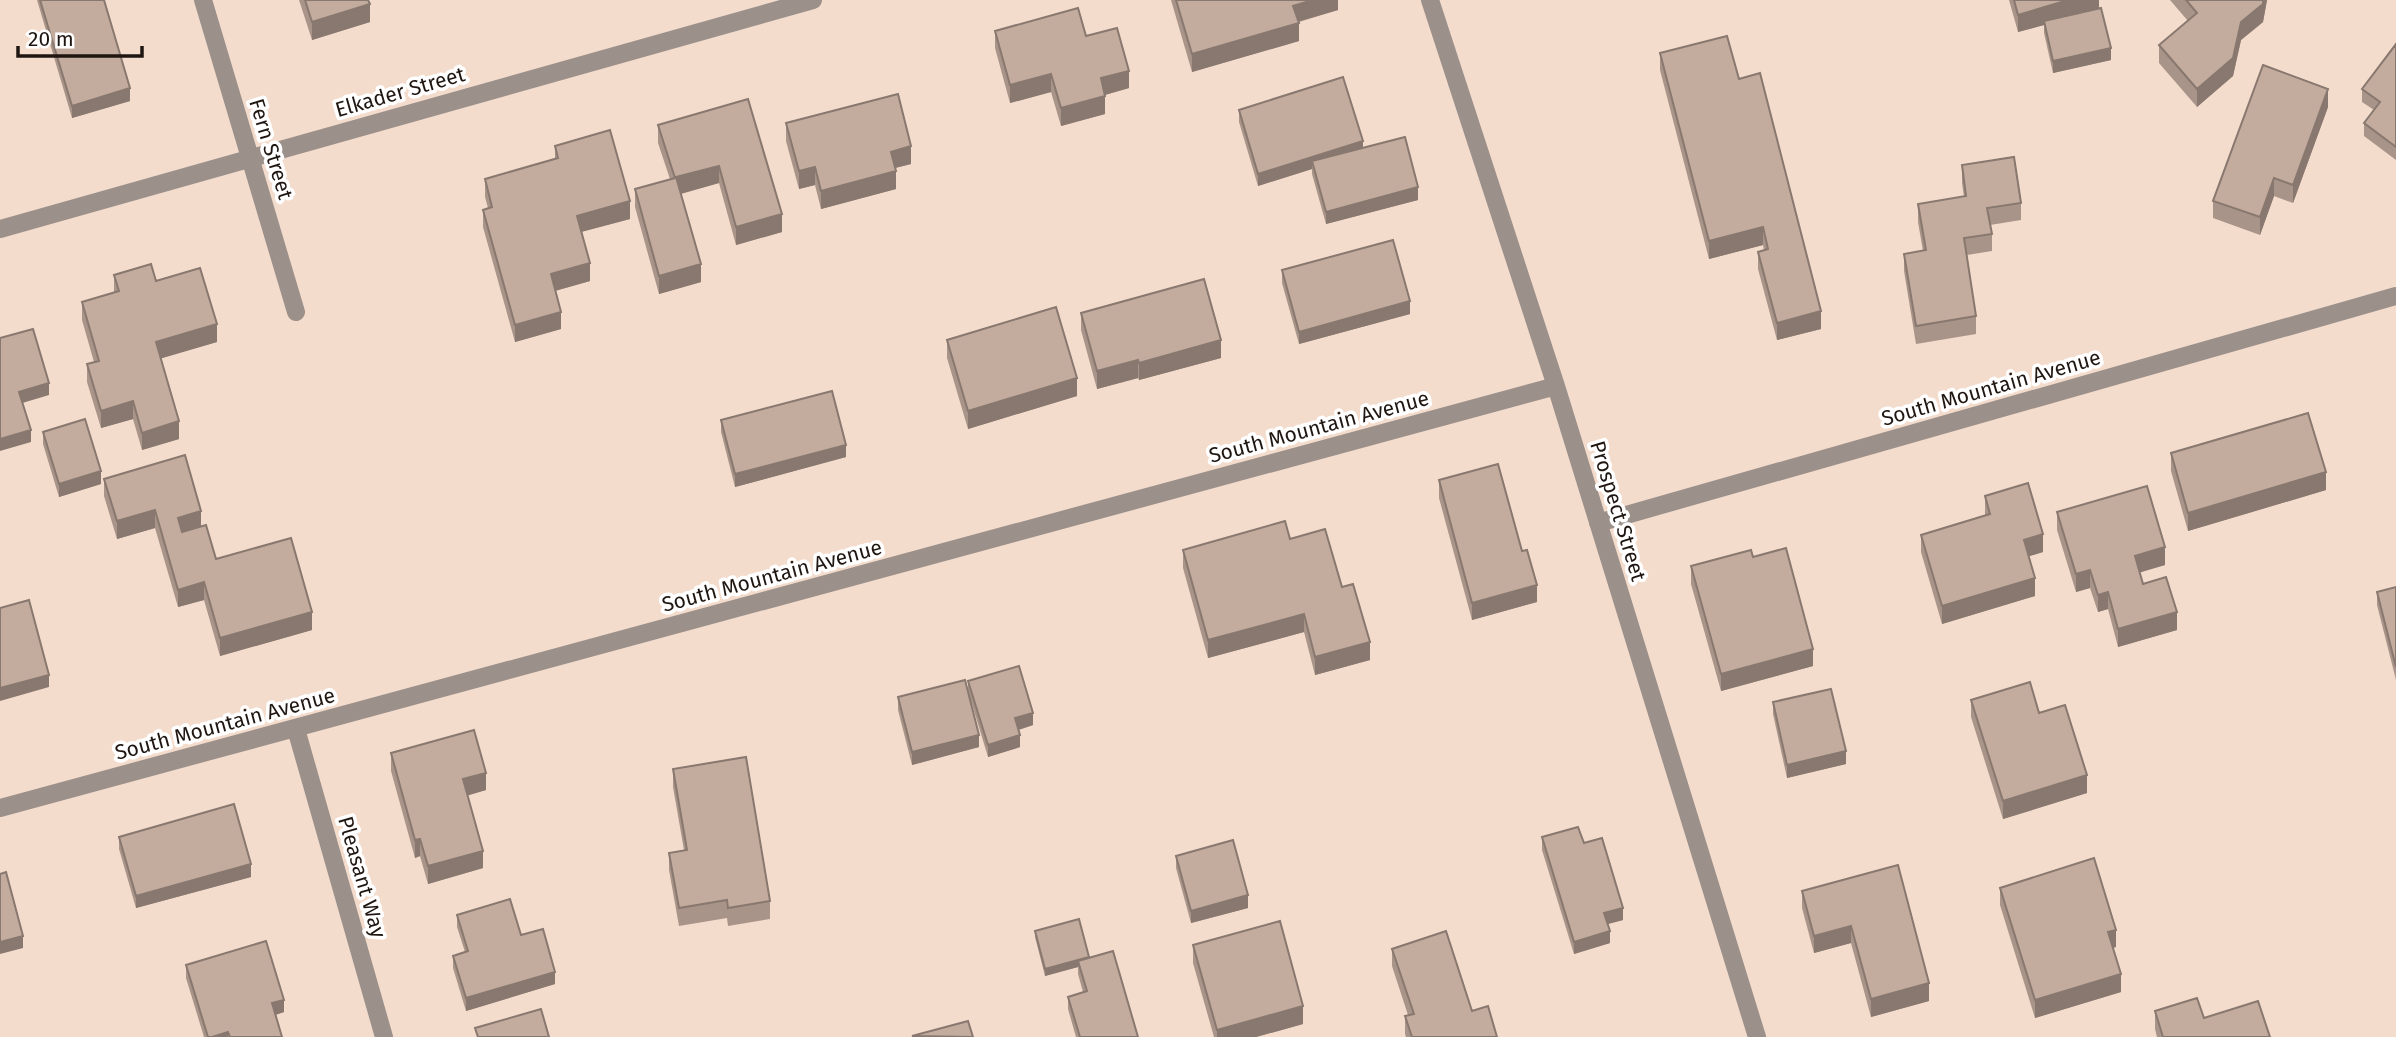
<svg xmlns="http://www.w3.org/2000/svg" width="2396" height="1037" viewBox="0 0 2396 1037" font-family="'Fira Sans',sans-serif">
<rect width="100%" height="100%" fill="#f4dccd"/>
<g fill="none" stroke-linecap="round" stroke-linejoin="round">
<path stroke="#9b908a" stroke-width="18" d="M203,0L296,312
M1430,0L1556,386L1757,1037
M0,229L813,0
M1598,523L2396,296
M296,729L384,1037
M0,808L1556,386"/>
</g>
<path fill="#a89488" d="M37,0H104L130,101L72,118Z
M299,0H368L370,22L312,40Z
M1171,0H1338V10L1299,22V41L1192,72Z
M2009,0H2099V8L2111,60L2053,73L2044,33V25L2018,32Z
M2170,0H2267L2263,22L2241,40L2233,76L2197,107L2159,63V45L2188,21Z
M995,31L1086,36L1129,88L1105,95V114L1061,126L1051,92L1010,103L995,48Z
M2396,44V160L2364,136V123L2374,110L2362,102V89Z
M1660,53L1739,79L1821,329L1777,340L1758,269V252L1764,250L1763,245L1709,259L1660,70Z
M748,99L782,232L736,245L719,183L681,194L701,282L659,294L635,207V189L670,179L658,143V125Z
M2328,107L2293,203L2274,196L2260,235L2213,218V201Z
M1239,110L1363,148L1418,200L1326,224L1312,174V169L1258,186L1239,122Z
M786,123L911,164L895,168L896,189L821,209L815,185L799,189L786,141Z
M555,146L630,219L581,232L590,281L555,291L561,329L515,342L483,227V210L488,208L485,197V179L555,159Z
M1962,165L2021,203V220L1990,225L1992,234V251L1967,255L1976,316V334L1916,344L1904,271V254L1923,251L1918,222V204L1964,197L1962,183Z
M1282,270L1410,314L1299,344L1282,283Z
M114,275L156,281L217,342L160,358L179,439L142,450L133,419L101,428L87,382V364L94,362L82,320V302L114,293Z
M1081,313L1221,358L1139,380L1138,378L1097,389L1081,330Z
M947,340L1077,396L968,429L947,358Z
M721,420L846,457L735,487L721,432Z
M43,432L101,484L59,497L43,444Z
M2171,453L2326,490L2188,531L2171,471Z
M104,479L201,527L216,559L312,630L220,656L204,600L178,607L155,528L117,539L104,496Z
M1439,480L1537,602L1472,620L1439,498Z
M1985,496L2043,552L2028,556L2035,596L1942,624L1921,552V535L1985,515Z
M2057,512L2165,565L2139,572L2143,584L2177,630L2118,647L2108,609L2098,612L2090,588L2076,592L2057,530Z
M1290,539L1342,587L1370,660L1315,675L1304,632L1208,658L1183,568V550Z
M1691,566L1813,666L1721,691L1691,584Z
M2396,587V680L2377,605V592Z
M968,681L1033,725L1018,730L1020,747L988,757L971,701L979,747L912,765L898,710V697L968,692Z
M1971,700L2039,713L2087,793L2003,819L1971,717Z
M1773,702L1846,764L1787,778L1773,714Z
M391,753L486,790L467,795L483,868L428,884L420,856L415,858L391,771Z
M673,769L770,901V919L728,926L727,918L679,926L669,870V853L684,850L673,787Z
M119,837L251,877L136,908L119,849Z
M1542,837L1584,843L1623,920L1608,924L1610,943L1574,954L1542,850Z
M1176,856L1248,908L1191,923L1176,868Z
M1898,865L1929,1001L1871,1017L1851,943L1814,953L1802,908V891Z
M2000,888L2116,947L2113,948L2121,992L2035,1018L2000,905Z
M457,915L521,935L555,984L466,1011L453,968V956L465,952L457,927Z
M1035,931L1089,958L1138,1037H1076L1068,1009V997L1083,992L1078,974V967L1045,976L1035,937Z
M1193,945L1303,1024L1256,1037H1214L1193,963Z
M1392,949L1472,1011L1497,1037H1406L1405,1034V1016L1408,1015L1392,966Z
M186,965L284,1012L275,1015L282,1037H204L186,978Z
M2155,1011L2204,1018L2270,1037H2157L2155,1029Z"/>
<path fill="#88786f" d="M1313,0H1338V10L1293,23V6Z
M2068,0H2099V8L2044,21V25L2018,32V15Z
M2263,0H2267L2263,22L2241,40L2233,76L2197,107V89L2241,22Z
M370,4V22L312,40V22Z
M1299,23V41L1192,72V54Z
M2111,48V60L2053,73V61Z
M1129,71V88L1101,96V78Z
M1051,74V92L1010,103V85Z
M130,88V101L72,118V106Z
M2328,89V107L2293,203V185Z
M1105,96V114L1061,126V108Z
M1363,141V153L1312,161V169L1258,186V174Z
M911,146V164L891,169V152Z
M719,166V183L676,195V177Z
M815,167V185L799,189V171Z
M896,171V189L821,209V191Z
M2274,178V196L2260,235V217Z
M1418,187V200L1326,224V212Z
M630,201V219L577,233V216Z
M782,214V232L736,245V227Z
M1763,227V245L1709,259V241Z
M590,263V281L551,292V274Z
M701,264V282L659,294V276Z
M1410,301V314L1299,344V332Z
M1821,311V329L1777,340V323Z
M561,312V329L515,342V325Z
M217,324V342L156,360V342Z
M1221,340V358L1139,380V363Z
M1138,360V378L1097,389V371Z
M1077,378V396L968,429V411Z
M49,383V395L19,404V392Z
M133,401V419L101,428V411Z
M179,421V439L142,450V433Z
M31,430V442L0,451V439Z
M846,445V457L735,487V474Z
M101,471V484L59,497V484Z
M2326,472V490L2188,531V513Z
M155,510V528L117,539V521Z
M201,511V529L178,535V518Z
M2043,534V552L2024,558V540Z
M2165,547V565L2135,574V556Z
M2090,570V588L2076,592V574Z
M2035,578V596L1942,624V606Z
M204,582V600L178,607V590Z
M1537,585V602L1472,620V603Z
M2108,592V609L2098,612V595Z
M312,612V630L220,656V638Z
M2177,612V630L2118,647V629Z
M1304,614V632L1208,658V640Z
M1370,642V660L1315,675V657Z
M1813,649V666L1721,691V674Z
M49,675V687L0,701V688Z
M1033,713V725L1015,731V718Z
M979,735V747L912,765V752Z
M1020,735V747L988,757V745Z
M1846,751V764L1787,778V765Z
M486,773V790L463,797V779Z
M2087,775V793L2003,819V801Z
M420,839V856L415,858V840Z
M483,851V868L428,884V866Z
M251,864V877L136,908V896Z
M1248,895V908L1191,923V911Z
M1623,908V920L1604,925V913Z
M1851,926V943L1814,953V936Z
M2116,930V947L2108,949V932Z
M1610,931V943L1574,954V942Z
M23,936V948L0,954V942Z
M1089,957L1078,961V967L1045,976V969Z
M555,972V984L466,1011V998Z
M2121,974V992L2035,1018V1000Z
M1929,983V1001L1871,1017V999Z
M284,1000V1012L272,1016V1003Z
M1303,1006V1024L1256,1037H1217V1030Z
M228,1032V1037H212Z"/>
<path fill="#c3ac9e" stroke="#88786f" stroke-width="2" d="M40,0H104L130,88L72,106Z
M305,0H368L370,4L312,22Z
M1176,0H1313L1293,6L1299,23L1192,54Z
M2014,0H2068L2018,15Z
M2186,0H2263V4L2241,22L2233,58L2197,89L2159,45L2197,13Z
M1078,8L1086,36L1117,28L1129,71L1101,78L1105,96L1061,108L1051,74L1010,85L995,31Z
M2101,8L2111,48L2053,61L2044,21Z
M1727,36L1739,79L1760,73L1821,311L1777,323L1758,252L1768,249L1763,227L1709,241L1660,53Z
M2396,44V147L2364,123L2380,102L2362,89Z
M2263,65L2328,89L2293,185L2274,178L2260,217L2213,201Z
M1343,77L1363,141L1258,174L1239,110Z
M898,94L911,146L891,152L896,171L821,191L815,167L799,171L786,123Z
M748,99L782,214L736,227L719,166L676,177L701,264L659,276L635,189L675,178L658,125Z
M610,130L630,201L577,216L590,263L551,274L561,312L515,325L483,210L492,207L485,179L558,158L555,146Z
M1405,137L1418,187L1326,212L1312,161Z
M2014,157L2021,203L1987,208L1992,234L1964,238L1976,316L1916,326L1904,254L1926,250L1918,204L1966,196L1962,165Z
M1393,240L1410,301L1299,332L1282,270Z
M151,264L156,281L200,268L217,324L156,342L179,421L142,433L133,401L101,411L87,364L99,361L82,302L119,291L114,275Z
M1204,279L1221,340L1139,363L1138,360L1097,371L1081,313Z
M1056,307L1077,378L968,411L947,340Z
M33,329L49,383L19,392L31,430L0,439V338Z
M832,391L846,445L735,474L721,420Z
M2308,413L2326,472L2188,513L2171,453Z
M85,419L101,471L59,484L43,432Z
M185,455L201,511L178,518L182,532L206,525L216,559L291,538L312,612L220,638L204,582L178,590L155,510L117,521L104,479Z
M1498,464L1522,551L1527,550L1537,585L1472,603L1439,480Z
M2028,483L2043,534L2024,540L2035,578L1942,606L1921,535L1990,514L1985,496Z
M2147,486L2165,547L2135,556L2143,584L2166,577L2177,612L2118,629L2108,592L2098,595L2090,570L2076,574L2057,512Z
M1285,521L1290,539L1325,529L1342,587L1353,584L1370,642L1315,657L1304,614L1208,640L1183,550Z
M1786,548L1813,649L1721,674L1691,566L1751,550L1753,557Z
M2396,587V667L2377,592Z
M29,600L49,675L0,688V608Z
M1019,666L1033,713L1015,718L1020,735L988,745L968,681Z
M965,680L979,735L912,752L898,697Z
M2030,682L2039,713L2065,705L2087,775L2003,801L1971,700Z
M1831,689L1846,751L1787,765L1773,702Z
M474,730L486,773L463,779L483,851L428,866L420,839L415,840L391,753Z
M746,757L770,901L728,908L727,900L679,908L669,853L687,850L673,769Z
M234,804L251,864L136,896L119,837Z
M1578,827L1584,843L1602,838L1623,908L1604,913L1610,931L1574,942L1542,837Z
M1233,840L1248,895L1191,911L1176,856Z
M2094,858L2116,930L2108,932L2121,974L2035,1000L2000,888Z
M1898,865L1929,983L1871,999L1851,926L1814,936L1802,891Z
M6,872L23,936L0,942V874Z
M510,899L521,935L543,929L555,972L466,998L453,956L468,951L457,915Z
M1079,919L1089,957L1045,969L1035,931Z
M1280,921L1303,1006L1217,1030L1193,945Z
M1446,931L1472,1011L1488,1006L1497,1037H1412L1405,1016L1414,1014L1392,949Z
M266,941L284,1000L272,1003L282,1037H230L228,1032L212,1037H208L186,965Z
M1113,951L1138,1037H1080L1068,997L1087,991L1078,961Z
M2197,998L2204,1018L2258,1001L2270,1037H2163L2155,1011Z
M541,1009L549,1037H478L475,1028Z
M968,1021L973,1037L912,1036Z"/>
<g text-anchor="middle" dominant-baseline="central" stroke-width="7" stroke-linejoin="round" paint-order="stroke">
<g font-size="21" fill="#1f1611" stroke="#fff">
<text transform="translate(400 92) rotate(-16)">Elkader Street</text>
<text transform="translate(271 149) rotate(73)">Fern Street</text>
<text transform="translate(1991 388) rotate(-16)">South Mountain Avenue</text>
<text transform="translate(1319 427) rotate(-15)">South Mountain Avenue</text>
<text transform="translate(1618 511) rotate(73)">Prospect Street</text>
<text transform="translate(772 576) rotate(-15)">South Mountain Avenue</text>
<text transform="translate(225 724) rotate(-15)">South Mountain Avenue</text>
<text transform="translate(362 877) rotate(74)">Pleasant Way</text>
</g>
</g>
<path d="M18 46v10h124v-10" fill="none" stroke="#1f1611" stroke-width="3.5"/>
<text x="28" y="46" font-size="21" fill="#1f1611" stroke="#ffffff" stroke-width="5" paint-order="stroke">20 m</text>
</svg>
